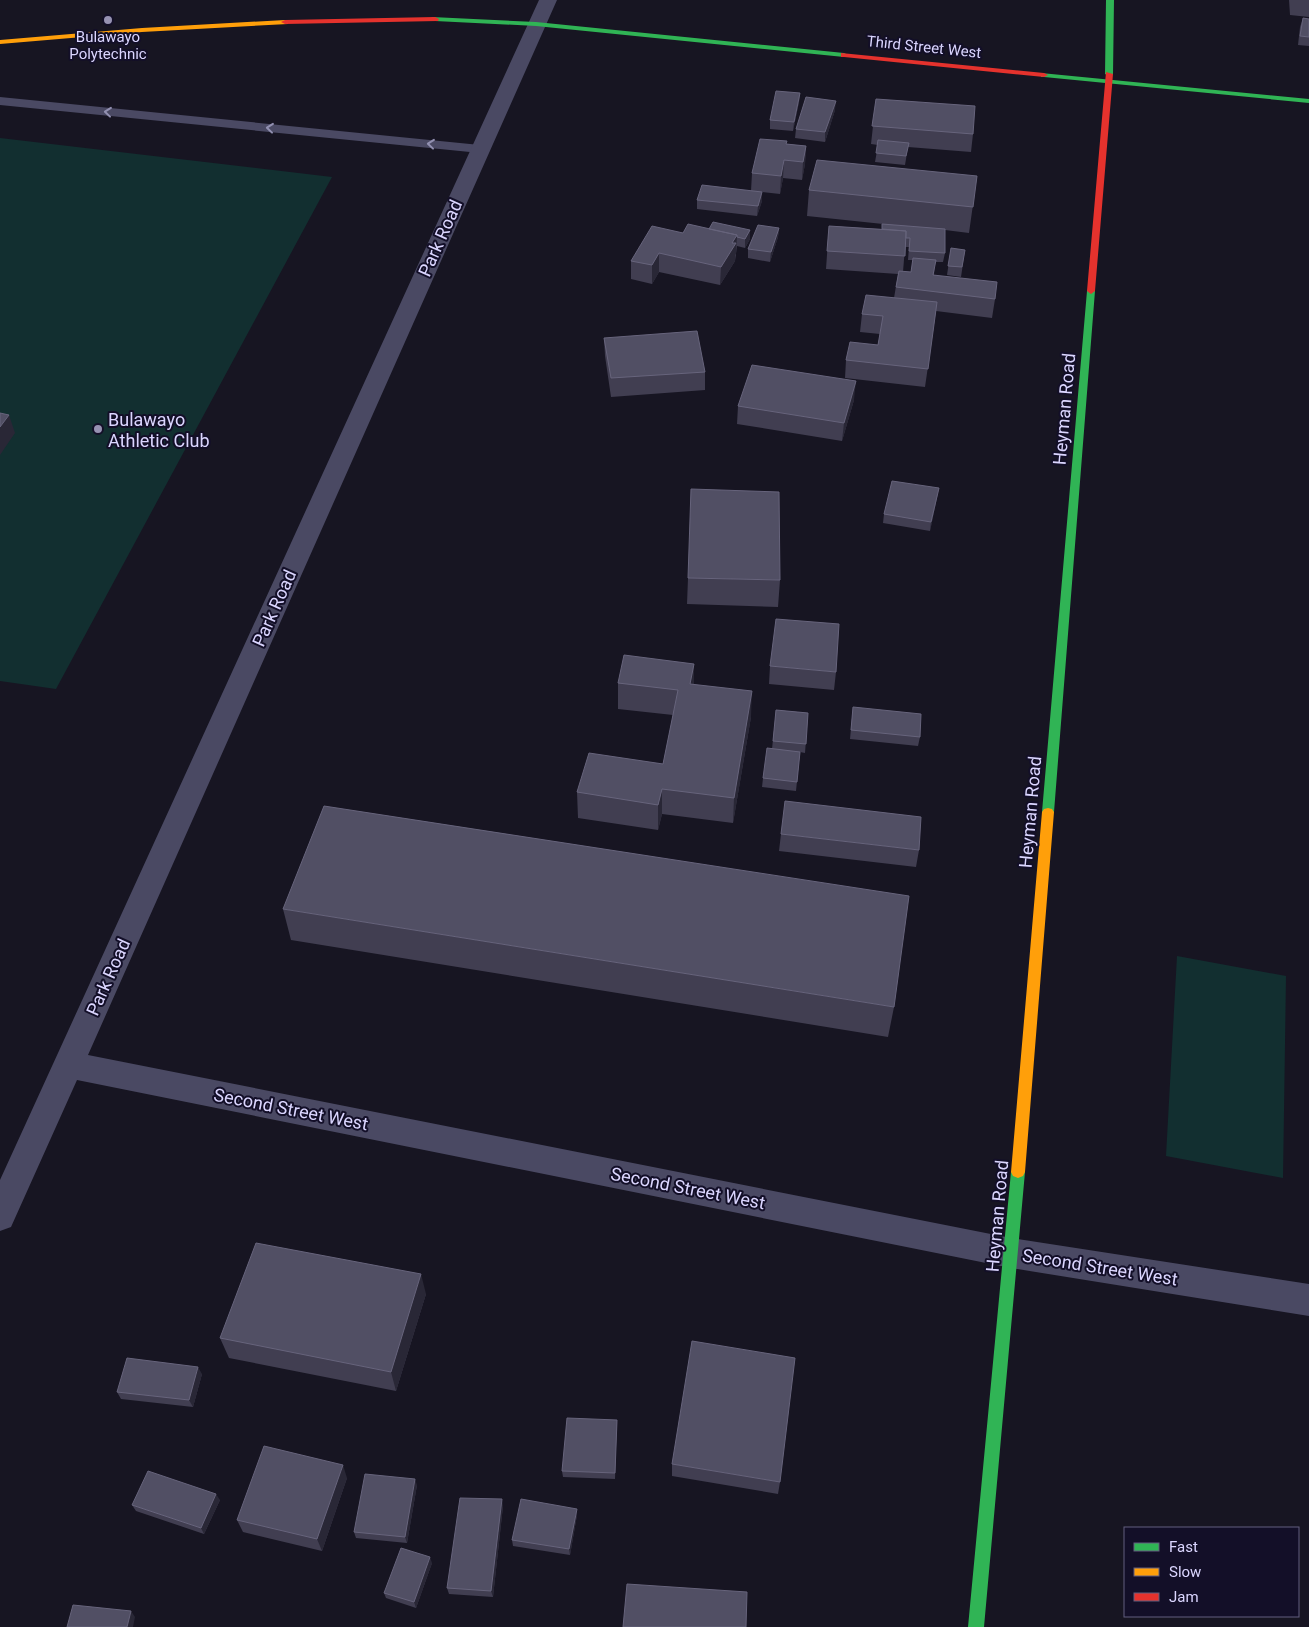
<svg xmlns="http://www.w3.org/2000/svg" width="1309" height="1627" viewBox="0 0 1309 1627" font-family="Roboto,sans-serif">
<rect width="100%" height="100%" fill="#171522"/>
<path fill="#122f30" d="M0,138L332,177L56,689L0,681Z
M1177,956L1286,976L1283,1178L1166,1156Z"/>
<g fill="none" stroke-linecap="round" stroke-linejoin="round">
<path fill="#4a4963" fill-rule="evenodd" d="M0,97L480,145L487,149L480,153L0,105Z"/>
<path fill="#4a4963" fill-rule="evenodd" d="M539,0H557L88,1055L1011,1238L1309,1284V1316L1011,1268L77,1080L11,1227L0,1231V1180Z"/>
<path fill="#30b455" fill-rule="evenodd" d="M1106,0H1114L1113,74L1109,76L1105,74Z
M432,17L536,22L844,53L848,55L844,57L536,26L435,21L431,19Z
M1041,73L1309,99V103L1044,77H1041Z
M1091,288L1095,291L1054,812L1052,815H1044L1042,812L1087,291Z
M1018,1166L1023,1168L1025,1172L984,1627H968L1011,1172L1013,1168Z"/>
<path fill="#ff9f0a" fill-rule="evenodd" d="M285,20H288V24L142,32L0,44V40L142,28Z
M1048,808L1052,809L1054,812L1025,1172L1023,1176L1018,1178L1013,1176L1011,1172L1042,812L1044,809Z"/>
<path fill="#e5322d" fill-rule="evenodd" d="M435,17L439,19L438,21L285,24L281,22L285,20Z
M841,53L1044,73L1048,75L1044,77L844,57H841Z
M1106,72L1113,74L1095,291L1091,294L1087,291Z"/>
</g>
<path fill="#413e51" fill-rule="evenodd" d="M1289,0H1309V17L1290,15Z
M1303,18L1309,19V46L1298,45L1300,27Z
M800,93L799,102L793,131L770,129V120Z
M876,99L973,134L971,152L908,147L905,165L875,162L878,145L871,144Z
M835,110L825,142L795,138L796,129Z
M786,144L806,146L805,164L802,180L783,178L780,194L762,192V201L757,216L697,209V200L751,191L752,173Z
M977,176L969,233L945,230V253L943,262H935L934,275L995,299L992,318L936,311L925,387L845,378L846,360L878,345L880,334L860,332L862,314L894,298L898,274L826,269L829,226L882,229L883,224L807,216L809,190ZM905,247H909L908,260H913L911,272H903Z
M779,228L778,237L770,262L748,258V249Z
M709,229L750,230V239L745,248L737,246L735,261L720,285L659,272L652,284L631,279V261L683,233Z
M951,248L965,250L961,277L947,275Z
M604,338L705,372V390L611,397L605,356Z
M854,400L842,441L737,424L738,406Z
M939,488L930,531L883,523L884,514Z
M688,578L780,580L778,607L687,604Z
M694,664V685L751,717L733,823L662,814L658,830L578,818L577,792L663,764L673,715L618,709V683Z
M770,666L836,672L834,690L769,684Z
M853,707L920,737L918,746L850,739Z
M776,710L808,713L805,753L800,752L796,791L762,787L763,778L772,749Z
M781,834L919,850L916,867L779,851Z
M283,909L894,1007L888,1037L291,940Z
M426,1294L396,1391L229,1358L220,1338Z
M202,1374L193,1407L121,1399L117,1392Z
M617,1420L615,1479L563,1477L562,1471Z
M672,1464L780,1482L778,1494L672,1476Z
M347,1478L322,1551L243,1532L237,1520Z
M417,1485L407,1543L356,1538L354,1532Z
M220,1500L204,1534L136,1511L132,1505Z
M503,1506L493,1597L449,1594L447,1588Z
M577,1515L570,1555L513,1546L512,1540Z
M432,1563L416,1608L386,1598L384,1593Z"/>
<path fill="#292736" d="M800,93L799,102L793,131L794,122Z
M836,101L835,110L825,142V132Z
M806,146L805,164L802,180L803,162Z
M784,160L783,178L780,194L781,176Z
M762,192V201L757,216L758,206Z
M779,228L778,237L770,262L771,252Z
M750,230V239L745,248V239Z
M737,235L736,254L735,255V261L720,285L721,267L732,243Z
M659,253V272L652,284V265Z
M856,381L854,400L842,441L844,423Z
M9,415L15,433L0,455V427Z
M939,488L937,498L930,531L931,522Z
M694,664V690L690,684Z
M752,691L751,717L733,823L734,798Z
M662,789V814L658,830V805Z
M421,1274L426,1294L396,1391L391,1372Z
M198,1367L202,1374L193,1407L189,1400Z
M343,1465L347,1478L322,1551L317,1539Z
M415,1479L417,1485L407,1543L405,1537Z
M216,1494L220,1500L204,1534L201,1528Z
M502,1499L503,1506L493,1597L491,1591Z
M577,1509V1515L570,1555L569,1549Z
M430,1557L432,1563L416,1608L414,1602Z
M131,1611L135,1617L133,1627H127Z"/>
<path fill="#514f64" stroke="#67647c" d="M1303,18L1309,19V37L1300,36Z
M776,91L800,93L794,122L770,120Z
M806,97L836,101L825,132L796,129Z
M876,99L975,106L973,134L872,126Z
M760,139L787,141L786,144L806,146L803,162L784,160L781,176L752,173Z
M878,140L909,143L906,156L876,153Z
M817,160L977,176L973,207L809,190Z
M702,185L762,192L758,206L697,200Z
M713,222L750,230L745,239L737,237V235L709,229Z
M688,224L737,235L732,243H736L721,267L659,253L652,265L631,261L652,226L683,233Z
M882,224L945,229V253L909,251L910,238H906V231L882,229Z
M758,225L779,228L771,252L748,249Z
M829,226L906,231L905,256L827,251Z
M951,248L965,250L962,267L948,266Z
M913,258L936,260L933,275L997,282L995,299L896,287L899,271L911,272Z
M866,295L937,302L928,369L846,360L850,342L878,345L883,316L862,314Z
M697,331L705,372L611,378L604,338Z
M752,365L856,381L844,423L738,406Z
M0,413L9,415L0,427Z
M892,481L939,488L931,522L884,514Z
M691,489L779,492L780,580L688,578Z
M776,619L839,624L836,672L770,666Z
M624,655L694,664L690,684L752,691L734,798L662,789L658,805L577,792L589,753L663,764L678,690L618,683Z
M853,707L921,714L920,737L851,730Z
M776,710L808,713L806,744L773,741Z
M767,748L800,752L797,782L763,778Z
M785,801L921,817L919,850L781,834Z
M324,806L909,896L894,1007L283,909Z
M256,1243L421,1274L391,1372L220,1338Z
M692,1341L795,1358L780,1482L672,1464Z
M127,1358L198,1367L189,1400L117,1392Z
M567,1418L617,1420L615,1473L562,1471Z
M264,1446L343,1465L317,1539L237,1520Z
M148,1471L216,1494L201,1528L132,1505Z
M365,1474L415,1479L405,1537L354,1532Z
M460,1498L502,1499L491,1591L447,1588Z
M521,1499L577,1509L569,1549L512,1540Z
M401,1548L430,1557L414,1602L384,1593Z
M627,1584L747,1592L746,1627H623Z
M73,1605L131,1611L127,1627H67Z"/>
<defs><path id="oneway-chevron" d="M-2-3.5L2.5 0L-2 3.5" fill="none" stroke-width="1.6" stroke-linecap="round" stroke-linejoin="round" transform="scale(1.25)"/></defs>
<g stroke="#9290b1">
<use href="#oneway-chevron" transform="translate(108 112) rotate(-174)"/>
<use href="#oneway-chevron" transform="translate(270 128) rotate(-174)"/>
<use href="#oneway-chevron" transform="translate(431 144) rotate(-174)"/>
</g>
<g fill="#9692b2" stroke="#130f28" stroke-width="2">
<circle cx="108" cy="20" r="5"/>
<circle cx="98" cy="429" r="5"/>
</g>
<g text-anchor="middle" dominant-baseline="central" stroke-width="4" stroke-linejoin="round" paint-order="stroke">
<g font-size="15" fill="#dbd6ff" stroke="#130f28">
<text x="108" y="37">Bulawayo<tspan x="108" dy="17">Polytechnic</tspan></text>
</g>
<g font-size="15" fill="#dbd6ff" stroke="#130f28">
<text transform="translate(924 47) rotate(6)">Third Street West</text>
</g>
<g font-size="18" fill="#dbd6ff" stroke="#130f28">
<text transform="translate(440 238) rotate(-66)">Park Road</text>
<text transform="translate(1064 409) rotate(-85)">Heyman Road</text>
<text transform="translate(274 608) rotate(-66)">Park Road</text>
<text transform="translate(1030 812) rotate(-85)">Heyman Road</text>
<text transform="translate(108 977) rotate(-66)">Park Road</text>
<text transform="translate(291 1109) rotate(11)">Second Street West</text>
<text transform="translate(688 1188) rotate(11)">Second Street West</text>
<text transform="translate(997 1216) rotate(-85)">Heyman Road</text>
<text transform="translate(1100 1267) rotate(9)">Second Street West</text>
</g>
<g font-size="18" fill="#dbd6ff" stroke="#130f28" text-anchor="start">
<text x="108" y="419">Bulawayo<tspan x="108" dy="21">Athletic Club</tspan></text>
</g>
</g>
<rect x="1124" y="1527" width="175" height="90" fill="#130f28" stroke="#635f7e"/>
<rect x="1134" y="1543" width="25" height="8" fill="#30b455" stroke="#635f7e"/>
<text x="1169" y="1552" font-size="15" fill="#dbd6ff">Fast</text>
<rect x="1134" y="1568" width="25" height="8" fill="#ff9f0a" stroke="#635f7e"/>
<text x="1169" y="1577" font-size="15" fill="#dbd6ff">Slow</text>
<rect x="1134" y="1593" width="25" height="8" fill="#e5322d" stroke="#635f7e"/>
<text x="1169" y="1602" font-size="15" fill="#dbd6ff">Jam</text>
</svg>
